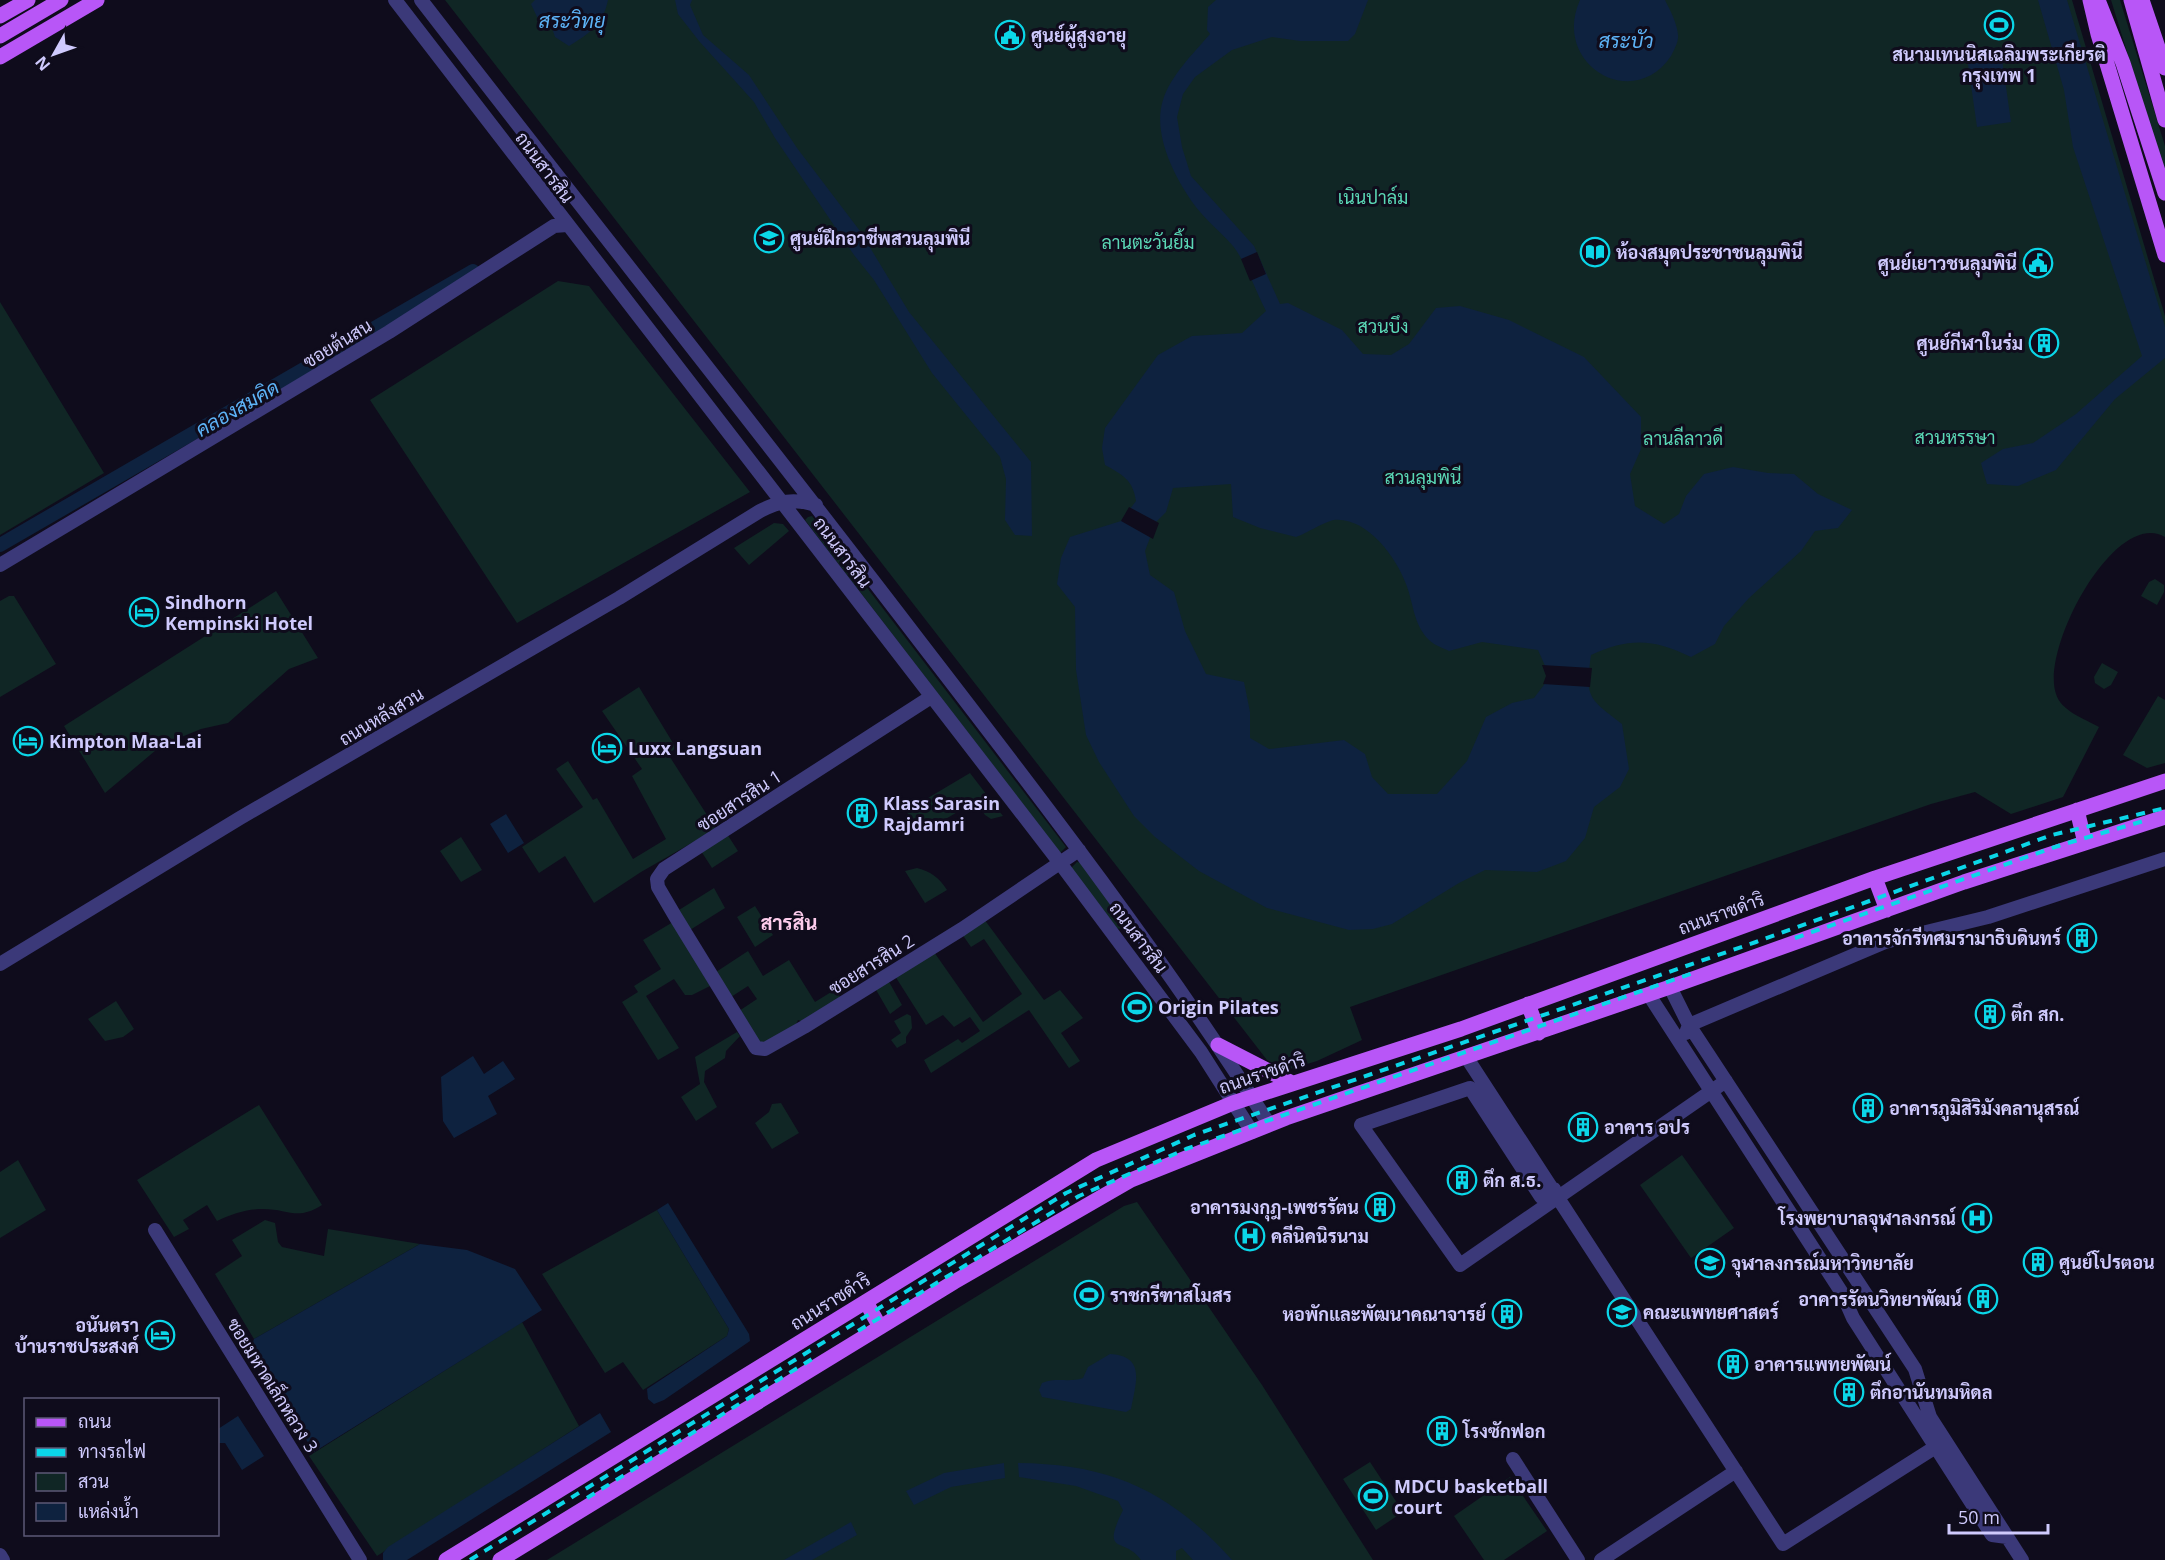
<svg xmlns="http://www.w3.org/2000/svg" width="2165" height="1560" viewBox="0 0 2165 1560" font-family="'Open Sans',Sarabun,sans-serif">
<rect width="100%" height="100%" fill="#0f0c1c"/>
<path fill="#102625" d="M445,0H2072L2165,316V537C2115,508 2040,649 2056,694C2061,711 2085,719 2099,727L2063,797L2011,814L1975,792L1931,804L1350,1007L1362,1040L1317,1061L1287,1070L1267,1060Z
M2111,0H2120L2165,146V175Z
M558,281L589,286L750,492L517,623L370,400Z
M0,302L104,473L0,535Z
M812,516L1066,847L1060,853L805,520L808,517Z
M774,523L783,524L789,531L749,565L734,548Z
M2155,579L2164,585V592L2157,605L2141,596L2149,582Z
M276,591L318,658L289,669L228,723L201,729L162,745L105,793L64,726Z
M9,596H14L56,664L0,697V601Z
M2102,663L2118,672L2111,685L2104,689L2095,683L2094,677Z
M639,687L676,748L668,754L716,829L641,872L594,903L565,856L539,873L522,847L583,807L556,769L568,761L593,800L597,798L633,859L666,839L632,776L642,769L602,711Z
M2158,696L2165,700V763L2147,768L2123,755Z
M970,773L1003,816L991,819L985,815L976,801L922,833L906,811Z
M727,834L738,851L712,868L701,851Z
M461,837L482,870L461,882L440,851Z
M1077,862L1082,863L1124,922L1122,929L1114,928L1072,872V867Z
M917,868C931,872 939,877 947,890L925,903L905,871Z
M714,888L725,908L690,930L679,910Z
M755,906L773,935L755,947L737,917Z
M984,919L1044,1000L1060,990L1083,1018L1061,1033L1080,1061L1069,1068L1029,1010L931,1073L924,1060L958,1039L962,1043L980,1031L970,1017L954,1027L943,1015L926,1025L895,976L934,952L983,1022L1022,994L984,939L971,947L962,934Z
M673,922L710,986L692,995H685L674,979L646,996L679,1048L658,1060L622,1002L638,992L634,986L661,969L643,940Z
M748,951L763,976L789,960L815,1002L836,989L841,999L803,1022L798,1020C794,1031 772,1044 760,1043L739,1011L757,999L748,986L731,997L716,972Z
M888,980L902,1005L890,1014L875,988Z
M116,1001L134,1029L123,1037L105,1041L88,1019Z
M907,1014L911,1016L912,1028L906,1037V1043L897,1048L891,1040L901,1033L894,1021Z
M737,1032L740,1036L726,1051L725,1058L705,1071L704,1082L717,1107L696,1121L681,1097L700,1084L695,1057Z
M781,1103L799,1133L772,1149L755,1123L769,1112L772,1104Z
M259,1105L322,1205C297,1221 289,1209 263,1209C246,1209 232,1214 217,1221L207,1205L183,1220L189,1229L174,1237L137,1180Z
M1682,1155L1734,1228L1691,1258L1640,1185Z
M18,1160L46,1210L0,1238V1172Z
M1137,1202L1262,1385L1373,1560H547L1124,1206Z
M657,1210L729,1329L727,1336L643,1390L623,1362L605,1373L542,1274Z
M265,1220L275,1223L278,1242L282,1247L324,1256L328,1229L420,1244L254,1339L215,1274L242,1256L232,1240Z
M522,1322L579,1426L377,1556L309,1456Z
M1370,1462L1403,1512L1376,1530L1343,1479Z
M1510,1477L1547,1531L1504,1560H1484L1454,1516Z"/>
<path fill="#0e223f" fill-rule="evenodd" d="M535,0H608C603,24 589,34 569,46L555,37L551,25L537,17L531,4Z
M675,0H692L690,5L703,35L749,75L797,148L860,231L909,312L1031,462L1032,536L1015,535L1005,520L1006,479L1000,457L932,373L874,280L854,255L775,138L754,102L699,41L678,14Z
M1216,0H1368L1355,34L1348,41H1300L1272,37L1232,50L1195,77L1183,94L1177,117L1182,147L1191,176L1254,246L1280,304L1288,303L1342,330L1363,354L1391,355L1409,344L1436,308L1460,306L1509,320L1584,357L1641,417V449L1630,474L1635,506L1664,524L1679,514L1686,496L1704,474L1733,467L1768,473L1794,474L1818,494L1852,510L1838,528L1815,531L1801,551L1749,598L1724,626L1715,644L1691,657C1654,639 1630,637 1591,655C1585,698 1588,698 1622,724L1629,769L1620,787L1594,807L1585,838L1566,861L1537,872L1485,870L1459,883L1392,924L1373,929L1349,930L1267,908L1199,871L1155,837L1134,816L1099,762L1086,735L1076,670L1075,607L1057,584L1061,558L1070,537L1121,521L1136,501C1133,480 1123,475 1105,465L1102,448L1105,428L1158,355L1192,336L1242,333L1266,311C1255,290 1247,264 1233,246C1223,234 1211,225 1201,213C1179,187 1151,136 1163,100C1171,75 1193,54 1210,34L1207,30L1208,7ZM1231,484L1233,517L1260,528L1296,537C1305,534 1326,521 1334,520C1367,517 1396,557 1406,584C1414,604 1413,624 1429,640C1434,645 1443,648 1449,651L1482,642L1538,650L1550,677L1534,698L1512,703L1486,717L1467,761L1437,794H1388L1372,777L1365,754L1344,740L1269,749L1250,738V712L1244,682L1206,674L1185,631L1174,592L1150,575L1145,551L1156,522L1166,512L1173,488Z
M1580,0H1665C1670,10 1677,23 1678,35C1679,41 1674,50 1671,56C1633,113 1551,64 1580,0Z
M2038,0H2067L2165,327V358L2115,399L2056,470L2018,486L1987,484L1981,463L2003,449L2033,443L2076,414L2142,356L2073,147L2064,90Z
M2002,59L2011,122L1977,127L1968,64Z
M506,814L524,843L508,853L490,824Z
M473,1056L484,1074L503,1061L515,1079L488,1096L497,1114L454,1138L443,1121L441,1077Z
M668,1203L749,1334L750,1341L664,1400L654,1404L648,1399L647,1389L727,1336L729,1329L657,1210Z
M420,1244L467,1250L515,1269L542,1310L314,1452L250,1351L254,1339Z
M1110,1354C1146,1356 1136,1382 1131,1409L1126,1412L1042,1397L1039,1390L1042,1383C1056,1377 1069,1383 1083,1378L1088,1367Z
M600,1413L611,1432L407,1560H383V1553L388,1547Z
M238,1416L264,1456L242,1470L225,1443H218V1429Z
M1004,1463L1005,1478L951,1487L914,1505L906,1491L944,1473Z
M1018,1463C1111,1464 1170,1491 1232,1560H1193L1182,1548L1176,1551V1560H1141C1125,1536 1100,1557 1123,1510L1118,1501L1076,1486L1019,1477Z
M851,1522L857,1535L812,1560H784Z"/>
<path fill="#0f0c1c" d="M1257,252L1266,274L1250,281L1241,259Z
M1129,507L1159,523L1153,539L1121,521Z
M1542,665L1592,668L1590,687L1543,684L1546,676Z"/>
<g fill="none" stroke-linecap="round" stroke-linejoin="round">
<path stroke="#0e223f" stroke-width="14" d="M0,545L473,271"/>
<path stroke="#3b3979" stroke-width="14" d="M395,0L1060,863L1201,1052L1252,1132
M421,0C587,215 756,427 921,643C1042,800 1163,957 1269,1124
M0,565L389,332L554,226L567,225
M931,697L664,869L657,879L658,887L675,916L756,1048L765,1049L804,1027L962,929L1079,850
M0,964L240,818L619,598L760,511C780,501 793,498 816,505
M1670,987L1689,1025L1915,1369L1930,1417L2022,1560
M1649,995L1842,1293L1853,1318L1992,1535L2007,1537
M1686,1033L1689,1025L1885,942L1988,917L2165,859
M1467,1058L1783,1544L1945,1441
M1554,1189L1541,1197L1470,1088L1361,1125L1460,1265L1726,1081
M155,1230L360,1560
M1513,1459L1578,1560
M0,1555L3,1560
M1601,1560L1736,1471"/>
<path stroke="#b856f7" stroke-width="15" d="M2090,0L2098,34L2165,255
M2098,0L2123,63L2165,193
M2131,0L2165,120
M2142,0L2165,68
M0,16L28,0
M0,36L61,0
M0,57L97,0
M2077,810L2085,843
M1875,878L1887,910
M1528,1004L1539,1033
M1218,1045L1292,1083
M866,1302L880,1327
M446,1560L1096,1160L1233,1103L1461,1029L1875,878L2165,781
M500,1560L954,1282L1131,1180L1286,1118L1670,987L1964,882L2165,817"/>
<path stroke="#0bd6e8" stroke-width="4" stroke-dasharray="9 8" stroke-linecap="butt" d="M1795,938L2061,845L2147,820
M858,1331L1079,1196L1186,1149L1693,973
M587,1498L812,1359
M470,1560L1066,1193L1194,1135L1756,942L2052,835L2165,808"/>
</g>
<defs>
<g id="stadium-ring" transform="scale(1.5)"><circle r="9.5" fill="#0f0c1c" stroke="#0bd6e8" stroke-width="1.5"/><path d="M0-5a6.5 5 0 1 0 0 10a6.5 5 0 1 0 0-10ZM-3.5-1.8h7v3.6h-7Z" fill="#0bd6e8"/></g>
<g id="civic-ring" transform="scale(1.5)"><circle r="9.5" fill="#0f0c1c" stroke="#0bd6e8" stroke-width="1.5"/><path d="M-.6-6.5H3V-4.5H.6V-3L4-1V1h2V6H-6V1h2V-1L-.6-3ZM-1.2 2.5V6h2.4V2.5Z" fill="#0bd6e8"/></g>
<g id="school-ring" transform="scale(1.5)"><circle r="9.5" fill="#0f0c1c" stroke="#0bd6e8" stroke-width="1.5"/><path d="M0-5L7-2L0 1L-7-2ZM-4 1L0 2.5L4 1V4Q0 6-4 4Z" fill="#0bd6e8"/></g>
<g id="library-ring" transform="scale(1.5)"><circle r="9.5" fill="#0f0c1c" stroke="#0bd6e8" stroke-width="1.5"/><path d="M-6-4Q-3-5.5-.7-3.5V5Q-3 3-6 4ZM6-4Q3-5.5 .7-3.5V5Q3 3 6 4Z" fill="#0bd6e8"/></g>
<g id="building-ring" transform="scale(1.5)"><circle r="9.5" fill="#0f0c1c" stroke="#0bd6e8" stroke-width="1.5"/><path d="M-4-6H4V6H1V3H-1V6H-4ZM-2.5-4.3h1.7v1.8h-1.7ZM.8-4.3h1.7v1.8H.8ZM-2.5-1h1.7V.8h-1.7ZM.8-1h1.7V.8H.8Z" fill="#0bd6e8"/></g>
<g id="hotel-ring" transform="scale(1.5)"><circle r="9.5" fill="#0f0c1c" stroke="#0bd6e8" stroke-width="1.5"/><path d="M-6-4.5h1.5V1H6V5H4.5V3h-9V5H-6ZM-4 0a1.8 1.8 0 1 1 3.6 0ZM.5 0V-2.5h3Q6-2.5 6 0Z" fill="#0bd6e8"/></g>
<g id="hospital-ring" transform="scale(1.5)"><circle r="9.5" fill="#0f0c1c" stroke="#0bd6e8" stroke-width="1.5"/><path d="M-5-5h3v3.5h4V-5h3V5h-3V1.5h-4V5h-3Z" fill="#0bd6e8"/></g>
<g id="university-ring" transform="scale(1.5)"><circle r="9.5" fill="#0f0c1c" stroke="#0bd6e8" stroke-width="1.5"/><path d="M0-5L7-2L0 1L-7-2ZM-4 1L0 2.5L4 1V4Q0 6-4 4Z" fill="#0bd6e8"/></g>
</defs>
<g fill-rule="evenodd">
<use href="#stadium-ring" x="1999" y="25"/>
<use href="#civic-ring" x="1010" y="35"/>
<use href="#school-ring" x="769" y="238"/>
<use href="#library-ring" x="1595" y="252"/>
<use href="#civic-ring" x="2038" y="263"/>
<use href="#building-ring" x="2044" y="343"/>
<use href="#hotel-ring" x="144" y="612"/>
<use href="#hotel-ring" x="28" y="741"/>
<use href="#hotel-ring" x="607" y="748"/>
<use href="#building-ring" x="862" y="813"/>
<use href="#building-ring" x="2082" y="938"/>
<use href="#stadium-ring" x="1137" y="1007"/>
<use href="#building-ring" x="1990" y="1014"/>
<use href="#building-ring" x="1868" y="1108"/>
<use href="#building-ring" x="1583" y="1127"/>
<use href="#building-ring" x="1462" y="1180"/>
<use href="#building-ring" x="1380" y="1207"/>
<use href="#hospital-ring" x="1977" y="1218"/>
<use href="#hospital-ring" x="1250" y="1236"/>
<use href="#building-ring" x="2038" y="1262"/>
<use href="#university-ring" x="1710" y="1263"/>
<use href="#stadium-ring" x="1089" y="1295"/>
<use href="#building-ring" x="1983" y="1299"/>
<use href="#university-ring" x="1622" y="1312"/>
<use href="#building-ring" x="1507" y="1314"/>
<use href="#hotel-ring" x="160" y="1335"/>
<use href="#building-ring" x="1733" y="1364"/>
<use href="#building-ring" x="1849" y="1392"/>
<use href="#building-ring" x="1442" y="1431"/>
<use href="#stadium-ring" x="1373" y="1496"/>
</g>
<g text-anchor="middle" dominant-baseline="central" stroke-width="6" stroke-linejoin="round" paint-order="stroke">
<g font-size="18" font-weight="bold" fill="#cfcafd" stroke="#0f0c1c" text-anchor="start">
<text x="1031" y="35">ศูนย์ผู้สูงอายุ</text>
<text x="1999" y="54" text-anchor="middle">สนามเทนนิสเฉลิมพระเกียรติ<tspan x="1999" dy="21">กรุงเทพ 1</tspan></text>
<text x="790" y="238">ศูนย์ฝึกอาชีพสวนลุมพินี</text>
<text x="1616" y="252">ห้องสมุดประชาชนลุมพินี</text>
<text x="2017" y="263" text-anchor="end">ศูนย์เยาวชนลุมพินี</text>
<text x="2023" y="343" text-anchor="end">ศูนย์กีฬาในร่ม</text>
<text x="165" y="602">Sindhorn<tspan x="165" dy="21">Kempinski Hotel</tspan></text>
<text x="49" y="741">Kimpton Maa-Lai</text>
<text x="628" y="748">Luxx Langsuan</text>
<text x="883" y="803">Klass Sarasin<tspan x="883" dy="21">Rajdamri</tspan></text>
<text x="2061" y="938" text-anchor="end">อาคารจักรีทศมรามาธิบดินทร์</text>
<text x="1158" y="1007">Origin Pilates</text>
<text x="2011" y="1014">ตึก สก.</text>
<text x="1889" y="1108">อาคารภูมิสิริมังคลานุสรณ์</text>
<text x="1604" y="1127">อาคาร อปร</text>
<text x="1483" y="1180">ตึก ส.ธ.</text>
<text x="1359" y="1207" text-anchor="end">อาคารมงกุฎ-เพชรรัตน</text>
<text x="1956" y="1218" text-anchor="end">โรงพยาบาลจุฬาลงกรณ์</text>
<text x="1271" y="1236">คลีนิคนิรนาม</text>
<text x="2059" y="1262">ศูนย์โปรตอน</text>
<text x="1731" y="1263">จุฬาลงกรณ์มหาวิทยาลัย</text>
<text x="1110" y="1295">ราชกรีฑาสโมสร</text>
<text x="1962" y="1299" text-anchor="end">อาคารรัตนวิทยาพัฒน์</text>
<text x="1643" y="1312">คณะแพทยศาสตร์</text>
<text x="1486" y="1314" text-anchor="end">หอพักและพัฒนาคณาจารย์</text>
<text x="139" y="1325" text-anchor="end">อนันตรา<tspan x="139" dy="21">บ้านราชประสงค์</tspan></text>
<text x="1754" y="1364">อาคารแพทยพัฒน์</text>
<text x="1870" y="1392">ตึกอานันทมหิดล</text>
<text x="1463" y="1431">โรงซักฟอก</text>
<text x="1394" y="1486">MDCU basketball<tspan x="1394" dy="21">court</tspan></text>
</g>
<g font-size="18" fill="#cfcafd" stroke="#0f0c1c">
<text transform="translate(545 167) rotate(53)">ถนนสารสิน</text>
<text transform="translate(337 343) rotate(-31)">ซอยต้นสน</text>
<text transform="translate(843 552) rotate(53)">ถนนสารสิน</text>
<text transform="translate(381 716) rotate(-31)">ถนนหลังสวน</text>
<text transform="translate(739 800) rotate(-33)">ซอยสารสิน 1</text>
<text transform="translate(1721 913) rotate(-20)">ถนนราชดำริ</text>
<text transform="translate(1139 937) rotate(53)">ถนนสารสิน</text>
<text transform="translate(871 964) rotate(-32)">ซอยสารสิน 2</text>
<text transform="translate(1262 1073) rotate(-19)">ถนนราชดำริ</text>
<text transform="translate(830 1301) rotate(-32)">ถนนราชดำริ</text>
<text transform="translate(273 1385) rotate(58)">ซอยมหาดเล็กหลวง 3</text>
</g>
<g font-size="18" fill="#5bd8b6" stroke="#0f0c1c">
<text x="1373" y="197">เนินปาล์ม</text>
<text x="1148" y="242">ลานตะวันยิ้ม</text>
<text x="1383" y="326">สวนบึง</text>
<text x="1955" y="437">สวนหรรษา</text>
<text x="1683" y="438">ลานลีลาวดี</text>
<text x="1423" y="477">สวนลุมพินี</text>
</g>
<g font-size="20" font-style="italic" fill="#5db3f7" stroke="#0f0c1c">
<text x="572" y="20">สระวิทยุ</text>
<text x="1626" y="40">สระบัว</text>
<text transform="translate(237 408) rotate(-30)">คลองสมคิด</text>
</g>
<g font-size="20" font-weight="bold" fill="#fdccec" stroke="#0f0c1c">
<text x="789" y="922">สารสิน</text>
</g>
</g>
<rect x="24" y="1398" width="195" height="138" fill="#0f0c1c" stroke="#5c5876" stroke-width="1.5"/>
<rect x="36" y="1418" width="30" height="9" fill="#b856f7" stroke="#5c5876" stroke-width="1.5"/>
<text x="78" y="1428" font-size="18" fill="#cfcafd">ถนน</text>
<rect x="36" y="1448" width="30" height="9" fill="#0bd6e8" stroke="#5c5876" stroke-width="1.5"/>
<text x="78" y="1458" font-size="18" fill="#cfcafd">ทางรถไฟ</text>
<rect x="36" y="1473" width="30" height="18" fill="#102625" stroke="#5c5876" stroke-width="1.5"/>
<text x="78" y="1488" font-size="18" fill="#cfcafd">สวน</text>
<rect x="36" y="1503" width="30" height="18" fill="#0e223f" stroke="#5c5876" stroke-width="1.5"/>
<text x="78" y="1518" font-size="18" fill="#cfcafd">แหล่งน้ำ</text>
<g transform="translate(54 54) rotate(230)" stroke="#0f0c1c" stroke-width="4.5" paint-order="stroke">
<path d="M0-4.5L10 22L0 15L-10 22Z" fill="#cfcafd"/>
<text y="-9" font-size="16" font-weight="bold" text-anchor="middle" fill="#cfcafd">N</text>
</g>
<path d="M1949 1524v9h99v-9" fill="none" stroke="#cfcafd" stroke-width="3"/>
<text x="1958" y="1524" font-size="18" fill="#cfcafd" stroke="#0f0c1c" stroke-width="4.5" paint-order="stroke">50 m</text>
</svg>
